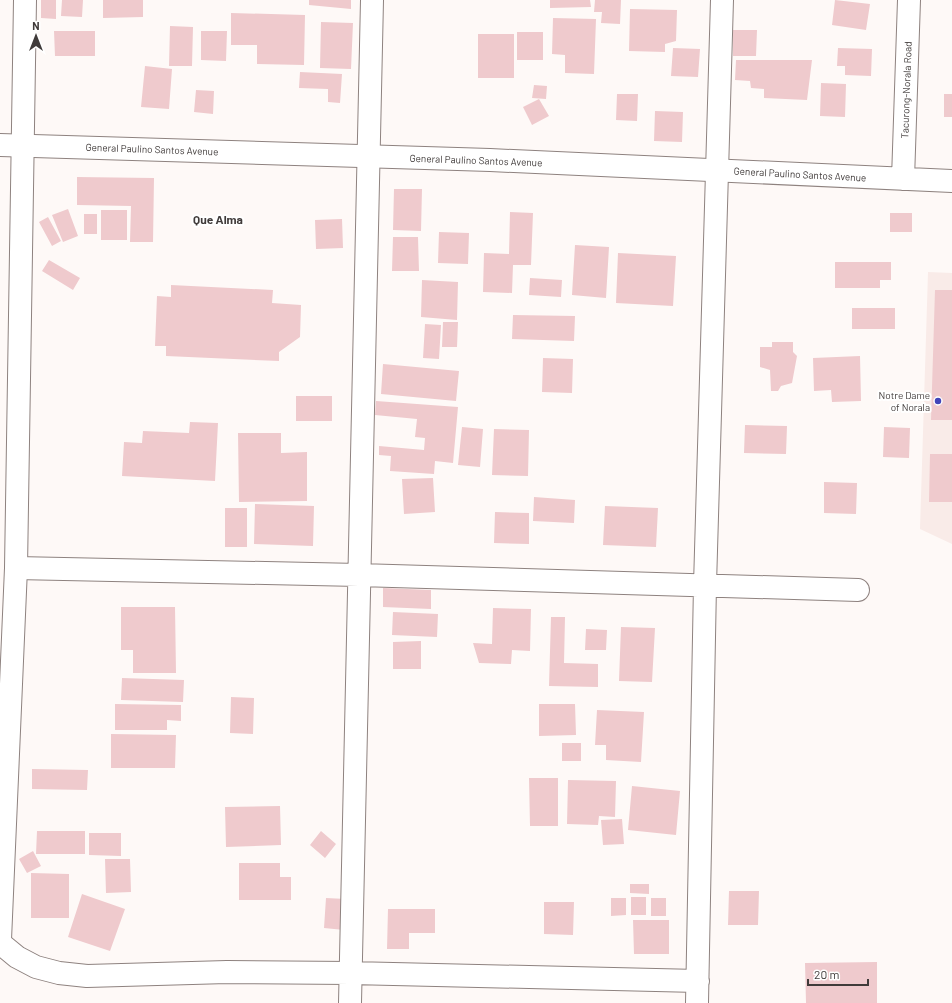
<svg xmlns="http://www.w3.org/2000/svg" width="952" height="1003" viewBox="0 0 952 1003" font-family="Barlow,sans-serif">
<rect width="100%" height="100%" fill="#fef9f7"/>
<path fill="#f9ebe8" d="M928,272L952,273V544L920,529Z"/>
<path fill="#efcacd" d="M41,0H56V19L41,18Z
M62,0H83L82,17L61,16Z
M103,0H143V17L103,18Z
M309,0H351V9L309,5Z
M550,0H590L591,7L550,8Z
M595,0H621L620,24L601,23L602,12H594Z
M835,0L870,4L866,30L832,25Z
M630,9L677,10L676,41L665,44V52L629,51Z
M231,13L305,15L304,65L257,64V45H231Z
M553,18L596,19L594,74L565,73V55L552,54Z
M321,22L353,23L351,69L320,68Z
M170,26L193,27L192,66H169Z
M733,30H757L756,56H733Z
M54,31H95V56H55Z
M201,31H227L226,61L201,60Z
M517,32H543V60H517Z
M478,34H514V78H478Z
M673,48L700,49L698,77L671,76Z
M838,48L872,49L871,76L845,75V66H837Z
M736,60H812L807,100L764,98V89L751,88L750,81L735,80Z
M145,66L172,69L169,109L141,107Z
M300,72L342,74L340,103L328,102V89L299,88Z
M821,83L846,84L845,117L820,116Z
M534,85L547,86L546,99L532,98Z
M196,90L214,91L213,114L194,112Z
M617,94H638L637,121L616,120Z
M944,94H952V117H944Z
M539,99L549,116L532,125L523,107Z
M655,111L683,112L682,142L654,141Z
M77,177L154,178L153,242H130L131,206L77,205Z
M394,189H422L421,231L393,230Z
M68,209L78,236L63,242L52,215Z
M101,210H127V240H101Z
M510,212L533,213L531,265H513L512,293L483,292L484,253L509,254Z
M890,213H912V232H890Z
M84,214H97V234H84Z
M48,217L61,241L52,246L39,222Z
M342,219L343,248L316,249L315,220Z
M439,232L469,233L468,264L438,263Z
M393,237H418L419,271H392Z
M575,245L609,247L606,298L572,295Z
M618,253L676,256L673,306L616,303Z
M49,260L80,278L73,290L42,271Z
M835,262H891V280H880V288H835Z
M530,278L562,280L561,297L529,295Z
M422,280L458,282L457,320L421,317Z
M171,285L273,290L272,303L301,305L300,337L279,352V361L166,356V346H155L157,296L171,297Z
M935,290H952V420H931Z
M852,308H895V329H852Z
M513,315L575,316L574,341L512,339Z
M443,322H458L457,347H442Z
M425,324L441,325L439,359L423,358Z
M772,342H793V352L797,356L792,383L781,386L778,391H771L770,370L760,367V347H772Z
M860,356L861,401L832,402L831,390L814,391L813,358Z
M543,358L573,359L572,393L542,392Z
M383,364L459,371L456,401L381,394Z
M296,396H332V421H296Z
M376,401L458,407L453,463L435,461L434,474L390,471L391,456L379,455V446L424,450L425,438L415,437L417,419L375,415Z
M190,422L218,423L215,481L122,476L124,442L142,443L143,431L189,433Z
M745,425L787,426L786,454L744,453Z
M462,427L483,429L480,467L458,465Z
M884,427L910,428L909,458L883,457Z
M494,429L529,430L528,476L492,475Z
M238,433H281V453L307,452V501L239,502Z
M930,454H952V502H929Z
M433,478L435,512L404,514L402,479Z
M824,482L857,483L856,514L824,513Z
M534,497L575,500L574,523L533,521Z
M255,504L314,506L313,546L254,544Z
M605,506L658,508L656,547L603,545Z
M225,508H247V547H225Z
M495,512L529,513V544L494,543Z
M383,588L431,590V609L383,607Z
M121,607H175L176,673H133V650H121Z
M493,608L531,609L530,651L512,650L511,664L479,663L473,643L492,644Z
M393,612L438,614L437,637L392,635Z
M551,617H565L564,663L598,664V687L549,686Z
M621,627L655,628L652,682L619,681Z
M586,629L607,630L606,650H585Z
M421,641V669H393V642Z
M122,678L184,680L183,702L121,700Z
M231,697L254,698L253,734L230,733Z
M115,704L181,705V721L167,720V730H115Z
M539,704H575L576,735L539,736Z
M597,710L644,712L641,762L606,760V745H595Z
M111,734L176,735L175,768H111Z
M562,743H581V761H562Z
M32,769L88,770L87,790L32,789Z
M529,778H558V826H530Z
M568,780L616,781L615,817L599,816L598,825L567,824Z
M632,786L680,791L676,835L628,830Z
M280,806L281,845L226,847L225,807Z
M622,819L624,844L603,845L601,820Z
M37,831H85V854H36Z
M321,831L336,844L325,858L310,845Z
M89,833H121V856L89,855Z
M33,851L41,866L27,873L19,859Z
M105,859H130L131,892L106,893Z
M239,863H280V877H291V900H239Z
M31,873L69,874V918H31Z
M630,884H649V894L630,893Z
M729,891H759L758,925H728Z
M82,894L125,909L110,951L68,937Z
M631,897H646V915H631Z
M326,898L346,899L344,930L324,928Z
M611,898H626V915L611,916Z
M651,898H666V916H651Z
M544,902H574L573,935L544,934Z
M388,909H435V933H409V949H387Z
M633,920H669V954H634Z
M877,962V1003H806L805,963Z"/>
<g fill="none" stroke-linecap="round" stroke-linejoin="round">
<g stroke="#8e827f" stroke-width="24">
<path id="street" d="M16,568L359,575L858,590
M0,940L16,568L25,0
M0,943L17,957L36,967L59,973L87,976L227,972L351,973L698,981
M350,1003L372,0
M697,1003L705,585L722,0"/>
</g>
<g stroke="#8e827f" stroke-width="24">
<path id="secondary" d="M0,145L490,160L952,181
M903,179L909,0"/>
</g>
<use href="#street" stroke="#fff" stroke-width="22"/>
<use href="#secondary" stroke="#fff" stroke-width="22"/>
</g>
<circle fill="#4144b9" stroke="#fff" stroke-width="1.5" cx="938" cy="401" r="4"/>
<g text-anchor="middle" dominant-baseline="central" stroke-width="4" stroke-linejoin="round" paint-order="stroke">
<g font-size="10" fill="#403b3a" stroke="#fff">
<text transform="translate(906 90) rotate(-88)">Tacurong-Norala Road</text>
<text transform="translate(152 149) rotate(2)">General Paulino Santos Avenue</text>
<text transform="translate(476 160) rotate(2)">General Paulino Santos Avenue</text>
<text transform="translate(800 174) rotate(3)">General Paulino Santos Avenue</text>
</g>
<g font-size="10" fill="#403b3a" stroke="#fff" text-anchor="end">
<text x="930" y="395">Notre Dame<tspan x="930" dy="12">of Norala</tspan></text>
</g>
<g font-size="12" font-weight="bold" fill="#403b3a" stroke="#fff">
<text x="218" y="219">Que Alma</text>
</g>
</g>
<g transform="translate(36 36)" stroke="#ffffff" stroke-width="3" paint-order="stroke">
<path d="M0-3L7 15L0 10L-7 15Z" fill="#403b3a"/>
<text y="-6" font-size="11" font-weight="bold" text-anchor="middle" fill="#403b3a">N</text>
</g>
<path d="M808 979v6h60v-6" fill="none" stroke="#403b3a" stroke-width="2"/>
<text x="814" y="979" font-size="12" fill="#403b3a" stroke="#ffffff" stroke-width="3" paint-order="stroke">20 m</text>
</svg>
